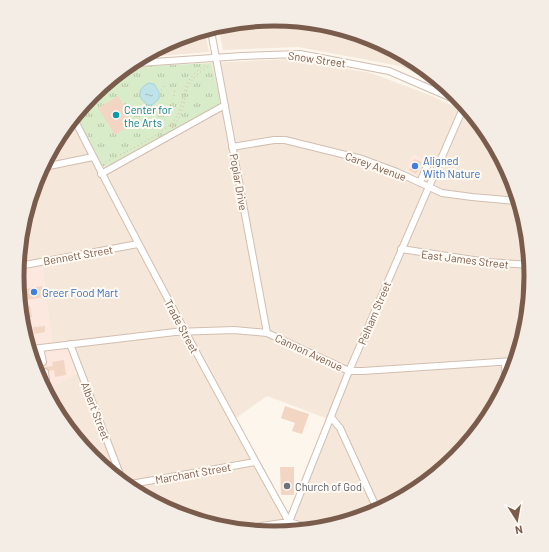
<svg xmlns="http://www.w3.org/2000/svg" width="549" height="552" viewBox="0 0 549 552" font-family="Barlow,sans-serif">
<defs>
<pattern id="park-tufts" width="24" height="20" patternUnits="userSpaceOnUse"><rect width="24" height="20" fill="#d8ecc9"/><path d="M3 7l-1-3M5 7V3M7 7l1-3M15 17l-1-3M17 17v-4M19 17l1-3" fill="none" stroke="#b4c2a5"/></pattern>
<pattern id="water-ripples" width="26" height="14" patternUnits="userSpaceOnUse"><rect width="26" height="14" fill="#bfe3e8"/><path d="M2 4q2-2 4 0t4 0M15 11q2-2 4 0t4 0" fill="none" stroke="#a0bbbe"/></pattern>
</defs>
<rect width="100%" height="100%" fill="#fdf6ec"/>
<path fill="#f5e8da" fill-rule="evenodd" d="M275,19L373,38L453,91L400,66L298,47L223,50L219,29Z
M205,32L209,52L148,57L176,38Z
M289,59L371,73L432,96L470,114L512,178L532,276L512,375L456,458L373,514L298,529L263,531L176,514L92,458L63,414L52,387L77,373L52,342L42,265L26,268L23,245L37,177L77,117L102,166L220,103L211,63ZM267,396L328,419L292,509L288,511L285,509L236,418Z"/>
<path fill="#fde8e0" d="M413,154L436,164L428,182L405,171Z
M23,245L27,268L42,265L52,342L65,340L77,373L52,388L63,414L37,374L17,276Z"/>
<path fill="url(#park-tufts)" d="M211,63L221,103L112,165L102,166L77,117L93,94L132,67Z"/>
<path fill="url(#water-ripples)" stroke="#a5d3da" d="M149,83L154,84L159,92V99L152,105H147L140,97C139,89 143,86 149,83Z"/>
<path fill="#f3d5c3" d="M118,96L134,123L115,135L98,108Z
M414,159L422,162L416,174L409,170Z
M42,286L44,297L27,300L25,289Z
M30,306L32,317L26,319L23,307Z
M45,326V332L34,334L33,327Z
M64,360L66,375L55,377L54,370L49,371L48,369L45,368L41,370V375L37,376V374L35,368L53,366L52,362Z
M285,406L309,414L302,434L292,431L295,423L281,418Z
M280,467H294V495H281Z"/>
<g fill="none" stroke-linecap="round" stroke-linejoin="round">
<g stroke="#d1beb0" stroke-width="8">
<path id="minor" d="M211,31L267,333
M139,63L242,56L300,54L389,71L463,103
M75,121C144,256 215,389 289,522L291,530
M232,147L274,140H285L362,159L397,172L442,193L472,197L517,201
M44,167L93,157
M101,174L225,105
M420,182L428,164
M401,249L487,262L530,265
M19,266L138,244
M70,344L121,477
M32,349L175,332L234,330L267,333L349,371H363L515,361
M505,362L506,384
M34,364L43,362L40,348
M41,381L46,380L45,372
M331,417L340,428L378,511
M131,484L255,462
M289,522L349,371L464,106
M247,528L289,522L306,527"/>
</g>
<path stroke="#d9b8a5" stroke-width="1" stroke-dasharray="1 3" stroke-linecap="butt" d="M161,90L165,85
M174,96L175,89
M172,128C185,112 182,108 187,90C191,78 200,72 210,65
M104,165V163C123,153 163,135 175,119C182,110 181,100 185,90C188,79 196,70 206,65"/>
<use href="#minor" stroke="#fff" stroke-width="6"/>
</g>
<circle fill="#0f9aa8" stroke="#fffaf3" stroke-width="1.5" cx="116" cy="115" r="4"/>
<g fill="#3f7fe0" stroke="#fffaf3" stroke-width="1.5">
<circle cx="415" cy="166" r="4"/>
<circle cx="34" cy="292" r="4"/>
</g>
<circle fill="#6b7280" stroke="#fffaf3" stroke-width="1.5" cx="287" cy="486" r="4"/>
<g text-anchor="middle" dominant-baseline="central" stroke-width="4" stroke-linejoin="round" paint-order="stroke">
<g font-size="11" fill="#7a5c4d" stroke="#fffaf3">
<text transform="translate(317 59) rotate(8)">Snow Street</text>
<text transform="translate(376 166) rotate(20)">Carey Avenue</text>
<text transform="translate(239 182) rotate(80)">Poplar Drive</text>
<text transform="translate(78 255) rotate(-10)">Bennett Street</text>
<text transform="translate(465 259) rotate(7)">East James Street</text>
<text transform="translate(374 313) rotate(-67)">Pelham Street</text>
<text transform="translate(182 326) rotate(62)">Trade Street</text>
<text transform="translate(309 352) rotate(25)">Cannon Avenue</text>
<text transform="translate(96 411) rotate(69)">Albert Street</text>
<text transform="translate(193 473) rotate(-10)">Marchant Street</text>
</g>
<g font-size="11" fill="#0d838f" stroke="#fffaf3" text-anchor="start">
<text x="124" y="109">Center for<tspan x="124" dy="13">the Arts</tspan></text>
</g>
<g font-size="11" fill="#366cbe" stroke="#fffaf3" text-anchor="start">
<text x="423" y="160">Aligned<tspan x="423" dy="13">With Nature</tspan></text>
<text x="42" y="292">Greer Food Mart</text>
</g>
<g font-size="11" fill="#5b616d" stroke="#fffaf3" text-anchor="start">
<text x="295" y="486">Church of God</text>
</g>
</g>
<path d="M0 0H549V552H0ZM24 276a250 250 0 1 1 500 0a250 250 0 1 1-500 0Z" fill="#f4ede6" fill-rule="evenodd"/>
<path fill="none" stroke="#7a5c4d" stroke-width="5" d="M24 276a250 250 0 1 1 500 0a250 250 0 1 1-500 0Z"/>
<g transform="translate(517 520) rotate(169)" stroke="#fffaf3" stroke-width="3" paint-order="stroke">
<path d="M0-3L7 15L0 10L-7 15Z" fill="#7a5c4d"/>
<text y="-6" font-size="11" font-weight="bold" text-anchor="middle" fill="#7a5c4d">N</text>
</g>
</svg>
